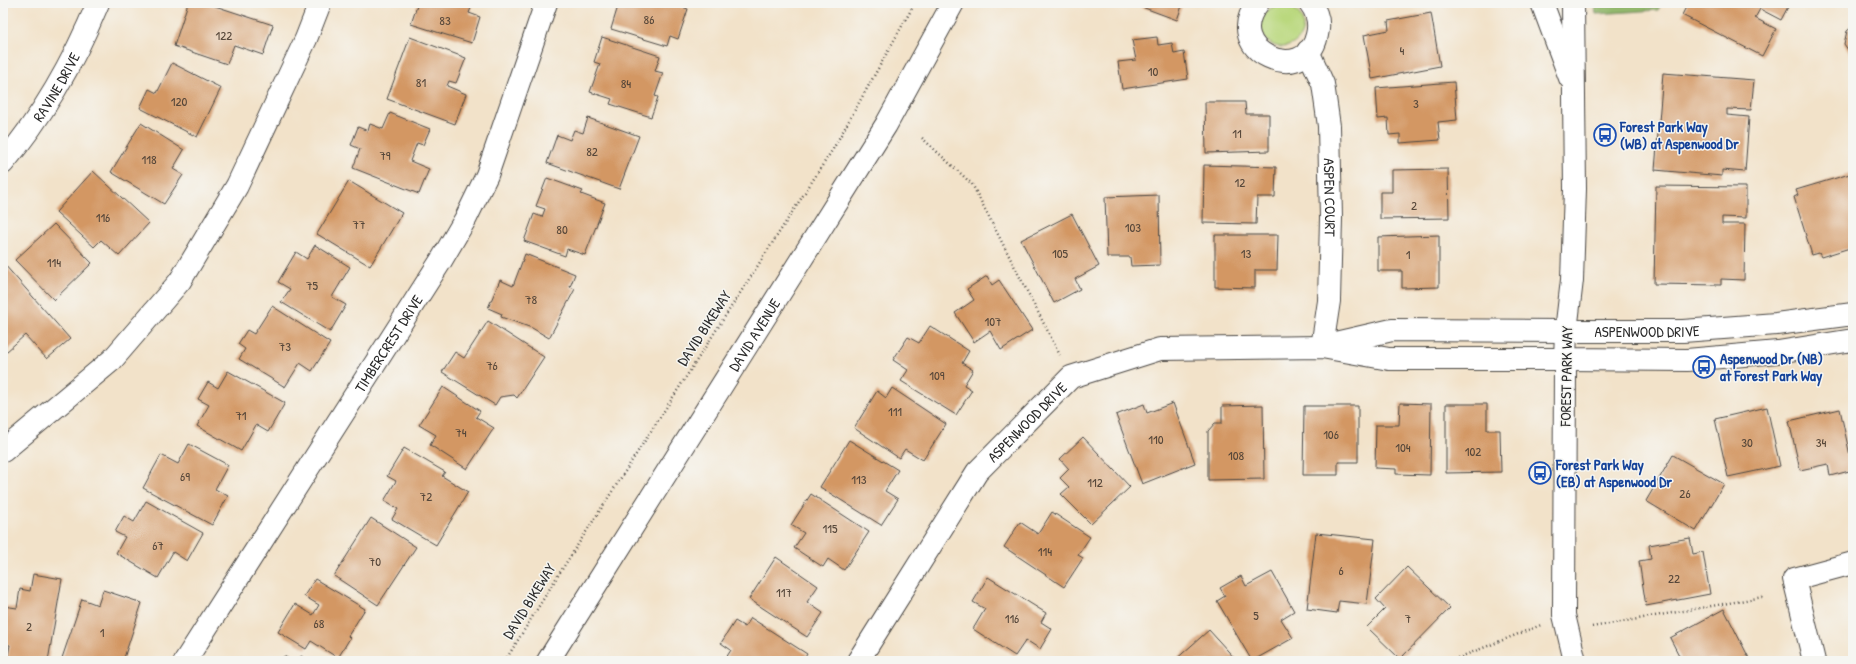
<svg xmlns="http://www.w3.org/2000/svg" width="1856" height="664" viewBox="0 0 1856 664" font-family="'Patrick Hand',sans-serif">
<rect width="100%" height="100%" fill="#f6f6f2"/>
<filter id="ink" filterUnits="userSpaceOnUse"><feTurbulence type="fractalNoise" baseFrequency=".025" numOctaves="2"/><feDisplacementMap in="SourceGraphic" scale="8" xChannelSelector="R" yChannelSelector="G"/><feConvolveMatrix kernelMatrix="1 2 1 2 8 2 1 2 1" color-interpolation-filters="sRGB"/></filter>
<filter id="wash" filterUnits="userSpaceOnUse"><feTurbulence type="fractalNoise" baseFrequency=".012" numOctaves="4" result="noise"/><feDisplacementMap in="SourceGraphic" scale="16" xChannelSelector="R" yChannelSelector="G"/><feGaussianBlur stdDeviation="0.9" result="paint"/><feColorMatrix in="noise" values="0 0 0 0 0 0 0 0 0 0 0 0 0 0 0 0 0 1.4 0 .05"/><feComposite in="paint" operator="in"/></filter>
<g filter="url(#wash)">
<rect width="100%" height="100%" fill="#f2e2c9"/>
<path fill="#bad87e" stroke="#728254" d="M1261 26a21 21 0 1 1 42 0a21 21 0 1 1-42 0Z"/>
<path fill="#93b86d" stroke="#5f724c" d="M1594,3H1662L1658,10L1596,14Z"/>
<g id="blocks">
<path fill="#d39764" d="M188,3H206L273,25L263,55L234,45L227,64L174,46Z
M237,3H247L246,6Z
M418,3H473L469,13L480,17L472,43L411,24Z
M619,3L633,6L634,3H680L679,6L688,9L678,39L670,36L667,46L611,29Z
M1131,3H1183L1177,20Z
M1688,3H1790L1781,20L1760,9L1755,18L1776,29L1762,56L1682,15Z
M1431,13L1440,66L1372,79L1364,35L1389,30L1388,21Z
M1853,26V57L1844,44L1847,31Z
M410,37L466,58L456,83L449,81L447,86L466,94L455,124L387,99Z
M602,37L660,56L655,71L663,73L655,96L658,97L651,117L610,104L612,99L590,92L600,64L594,62Z
M1157,37L1158,45L1172,43L1174,54L1184,52L1188,79L1122,89L1118,62L1136,60L1132,40Z
M172,63L221,88L197,137L140,108L149,89L157,93Z
M1663,73L1754,80L1751,110L1727,109V115L1749,117L1745,172L1722,170V176L1655,170Z
M1454,82L1457,120L1438,122L1440,140L1400,143V134L1389,135L1388,118L1378,119L1376,88Z
M1205,102H1245L1246,114H1269V151L1206,153Z
M390,113L430,129L423,145L417,143L410,161L429,169L419,194L353,168L360,149L351,145L358,127L368,131L370,124L383,129Z
M588,118L639,136L619,189L547,163L557,135L570,140L574,130L583,133Z
M141,123L184,150L173,169L183,175L164,204L111,172Z
M1204,165L1276,167L1275,197H1257L1256,224L1203,223Z
M1448,169L1449,218L1380,219V192H1392V170Z
M93,171L149,223L119,256L101,240L94,247L56,212Z
M1853,173V247L1821,257L1819,253L1812,255L1794,197L1798,195L1796,190Z
M547,178L583,191L581,194L605,203L585,255L567,249L565,256L524,241L534,214L542,217L545,209L536,206Z
M349,181L402,213L370,266L317,234Z
M1656,186L1746,187V218L1722,217V224H1745L1744,280L1721,279V285L1654,284Z
M1159,195L1160,265L1131,266L1130,257H1107L1105,197Z
M1072,214L1099,266L1075,279L1080,289L1054,303L1021,240Z
M54,224L92,263L54,300L15,260Z
M1215,235H1278L1277,270H1255V288L1215,287Z
M1439,235V287L1402,288V271H1378V237Z
M315,245L350,267L332,297L346,305L330,332L281,302L290,289L278,282L296,252L307,259Z
M525,254L575,274L570,287L575,289L549,338L532,328L501,317L502,314L488,308L500,280L513,286Z
M4,264L70,339L47,359L25,335L6,352L3,349Z
M987,276L992,285L999,280L1032,330L1001,350L990,331L974,342L955,313L974,300L967,289Z
M272,306L330,343L312,371L300,363L285,387L239,359L245,349L238,344L247,330L254,334Z
M488,321L544,357L517,398L514,395L500,397L495,405L442,372L455,352L464,358Z
M930,326L969,351L962,363L973,370L964,385L972,390L956,415L901,381L908,370L893,360L908,337L919,343Z
M228,371L285,403L268,432L256,425L241,451L197,426L209,405L198,399L208,382L218,388Z
M443,387L480,411L476,417L494,428L467,469L430,445L436,435L419,425Z
M892,388L946,424L923,460L905,449L899,458L854,428L877,391L886,398Z
M1173,403L1195,463L1142,484L1116,415L1144,404L1147,413Z
M1400,403L1431,404L1430,475L1396,474V469L1375,468L1376,425H1399Z
M1446,404H1487V430H1500L1501,472L1446,473Z
M1263,405L1264,479L1208,480V431L1215,423H1222V406Z
M1304,406H1358V462H1338V475H1303Z
M1767,407L1780,466L1728,477L1715,419Z
M1840,409L1853,470L1830,476L1828,464L1800,470L1789,421Z
M1083,437L1130,487L1091,524L1061,494L1069,487L1060,478L1069,469L1060,459Z
M849,440L898,470L885,491L898,499L881,525L820,487Z
M189,444L228,465L215,489L228,496L212,525L143,488L161,455L178,464Z
M404,448L445,472L442,476L468,492L436,545L392,519L398,509L384,501L396,481L387,476Z
M1673,455L1724,484L1696,531L1646,501Z
M811,494L869,532L844,570L828,559L823,567L794,548L804,533L791,525Z
M146,501L203,533L187,561L173,552L158,578L116,553L125,537L115,532L124,516L134,522Z
M1052,512L1090,537L1078,555L1083,558L1064,587L1004,547L1020,522L1038,534Z
M371,518L416,547L378,605L334,576Z
M1316,533L1375,539L1367,604L1339,601L1337,613L1307,609Z
M1690,538L1693,554L1703,552L1710,594L1646,606L1639,561L1651,559L1649,545Z
M776,557L818,586L807,602L823,613L807,637L749,599Z
M1407,567L1450,608L1400,659L1367,627L1385,609L1376,599Z
M1272,572L1294,611L1281,619L1293,638L1252,661L1217,601L1225,596L1220,588L1241,576L1246,586Z
M33,574L62,579L48,661H7L10,645L3,644V606L17,608L20,589L30,591Z
M988,577L1046,613L1041,622L1052,629L1040,649L1026,640L1015,656L973,629L985,609L973,602Z
M315,579L365,609L348,636L350,638L338,658L311,641L306,649L278,632L295,604L313,615L319,605L304,596Z
M103,590L142,603L123,661H61L82,599L98,605Z
M1724,609L1750,660L1682,661L1670,638Z
M751,618L807,654L803,661H724L731,650L721,643L735,621L745,627Z
M1209,630L1237,661H1174Z
M284,656L292,661H281Z
M301,656L309,661H298Z"/>
</g>
</g>
<g filter="url(#ink)">
<use href="#blocks" fill-opacity="0" stroke="#494643" stroke-width="1"/>
<g fill="none" stroke-linecap="round" stroke-linejoin="round">
<g stroke="#494643" stroke-width="24">
<g id="minor">
<path d="M1258,3C1219,51 1306,88 1317,35C1320,23 1317,12 1310,3"/>
<path id="s1" d="M1308,51L1323,84L1329,126L1331,218L1329,301L1322,347"/>
<path id="s2" d="M3,163C44,115 74,61 98,3"/>
<path d="M1331,344L1392,330L1566,331"/>
<path d="M3,451L112,360L180,281L237,186L306,39L320,3"/>
<path id="s3" d="M185,661L442,259L466,218L487,175L546,3"/>
<path id="s4" d="M858,661L977,472L1071,377L1160,349L1322,347L1389,359H1565L1564,615L1575,661"/>
<path d="M1814,661L1794,579L1853,563"/>
</g>
</g>
<g stroke="#494643" stroke-width="24">
<g id="major">
<path d="M1542,3L1570,78"/>
<path d="M1573,3L1575,189L1572,280L1566,331L1565,359L1687,360L1778,352L1853,340"/>
<path id="s5" d="M1566,331H1683L1776,324L1853,314"/>
<path id="s6" d="M548,661L886,125L953,3"/>
</g>
</g>
<path stroke="#494643" stroke-width="2.5" stroke-dasharray="1 3" stroke-linecap="butt" d="M922,138L972,184L1060,355
M1592,627L1763,597
M505,661L557,577L833,149L915,3
M1450,661L1541,625"/>
<use href="#minor" stroke="#fff" stroke-width="22"/>
<use href="#major" stroke="#fff" stroke-width="22"/>
</g>
</g>
<defs>
<g id="bus-ring" transform="scale(1.15)"><circle r="9.5" fill="#f6f6f2" stroke="#1a4fb4" stroke-width="1.5"/><path d="M-5-6H5V4H4V6H2V4H-2V6H-4V4H-5ZM-3.5-4V0h7V-4ZM-3.5 1.2v1.5H-2V1.2ZM2 1.2v1.5H3.5V1.2Z" fill="#1a4fb4"/></g>
</defs>
<g fill-rule="evenodd">
<use href="#bus-ring" x="1605" y="135"/>
<use href="#bus-ring" x="1704" y="367"/>
<use href="#bus-ring" x="1540" y="473"/>
</g>
<g text-anchor="middle" dominant-baseline="central" stroke-width="3" stroke-linejoin="round" paint-order="stroke">
<g font-size="13" fill="#554639">
<text x="649" y="19">86</text>
<text x="445" y="20">83</text>
<text x="224" y="35">122</text>
<text x="1402" y="50">4</text>
<text x="1153" y="71">10</text>
<text x="421" y="82">81</text>
<text x="626" y="83">84</text>
<text x="179" y="101">120</text>
<text x="1416" y="103">3</text>
<text x="1237" y="133">11</text>
<text x="592" y="151">82</text>
<text x="385" y="155">79</text>
<text x="149" y="159">118</text>
<text x="1240" y="182">12</text>
<text x="1414" y="205">2</text>
<text x="103" y="217">116</text>
<text x="359" y="224">77</text>
<text x="1133" y="227">103</text>
<text x="562" y="229">80</text>
<text x="1060" y="253">105</text>
<text x="1246" y="253">13</text>
<text x="1408" y="254">1</text>
<text x="54" y="262">114</text>
<text x="312" y="285">75</text>
<text x="531" y="299">78</text>
<text x="993" y="321">107</text>
<text x="285" y="346">73</text>
<text x="492" y="365">76</text>
<text x="937" y="375">109</text>
<text x="895" y="411">111</text>
<text x="241" y="415">71</text>
<text x="461" y="432">74</text>
<text x="1331" y="434">106</text>
<text x="1156" y="439">110</text>
<text x="1747" y="442">30</text>
<text x="1821" y="442">34</text>
<text x="1403" y="447">104</text>
<text x="1473" y="451">102</text>
<text x="1236" y="455">108</text>
<text x="185" y="476">69</text>
<text x="859" y="479">113</text>
<text x="1095" y="482">112</text>
<text x="1685" y="493">26</text>
<text x="426" y="496">72</text>
<text x="830" y="528">115</text>
<text x="158" y="545">67</text>
<text x="1045" y="551">114</text>
<text x="375" y="561">70</text>
<text x="1341" y="570">6</text>
<text x="1674" y="578">22</text>
<text x="784" y="592">117</text>
<text x="1256" y="615">5</text>
<text x="1012" y="618">116</text>
<text x="1408" y="618">7</text>
<text x="319" y="623">68</text>
<text x="29" y="626">2</text>
<text x="102" y="632">1</text>
</g>
<g font-size="15" fill="#2b2b2b" stroke="#f6f6f2">
<text stroke="none"><textPath href="#s2" startOffset="93">RAVINE DRIVE</textPath></text>
<text stroke="none"><textPath href="#s1" startOffset="150">ASPEN COURT</textPath></text>
<text transform="translate(704 328) rotate(-57)">DAVID BIKEWAY</text>
<text stroke="none"><textPath href="#s5" startOffset="81">ASPENWOOD DRIVE</textPath></text>
<text stroke="none"><textPath href="#s6" startOffset="386">DAVID AVENUE</textPath></text>
<text stroke="none"><textPath href="#s3" startOffset="377">TIMBERCREST DRIVE</textPath></text>
<text transform="translate(1566 376) rotate(-89)">FOREST PARK WAY</text>
<text stroke="none"><textPath href="#s4" startOffset="294">ASPENWOOD DRIVE</textPath></text>
<text transform="translate(529 601) rotate(-58)">DAVID BIKEWAY</text>
</g>
<g font-size="15" font-weight="bold" fill="#164399" stroke="#f6f6f2" text-anchor="start">
<text x="1620" y="126">Forest Park Way<tspan x="1620" dy="17">(WB) at Aspenwood Dr</tspan></text>
<text x="1720" y="358">Aspenwood Dr (NB)<tspan x="1720" dy="17">at Forest Park Way</tspan></text>
<text x="1556" y="464">Forest Park Way<tspan x="1556" dy="17">(EB) at Aspenwood Dr</tspan></text>
</g>
</g>
<rect width="1856" height="664" fill="none" stroke="#f6f6f2" stroke-width="16"/>
</svg>
